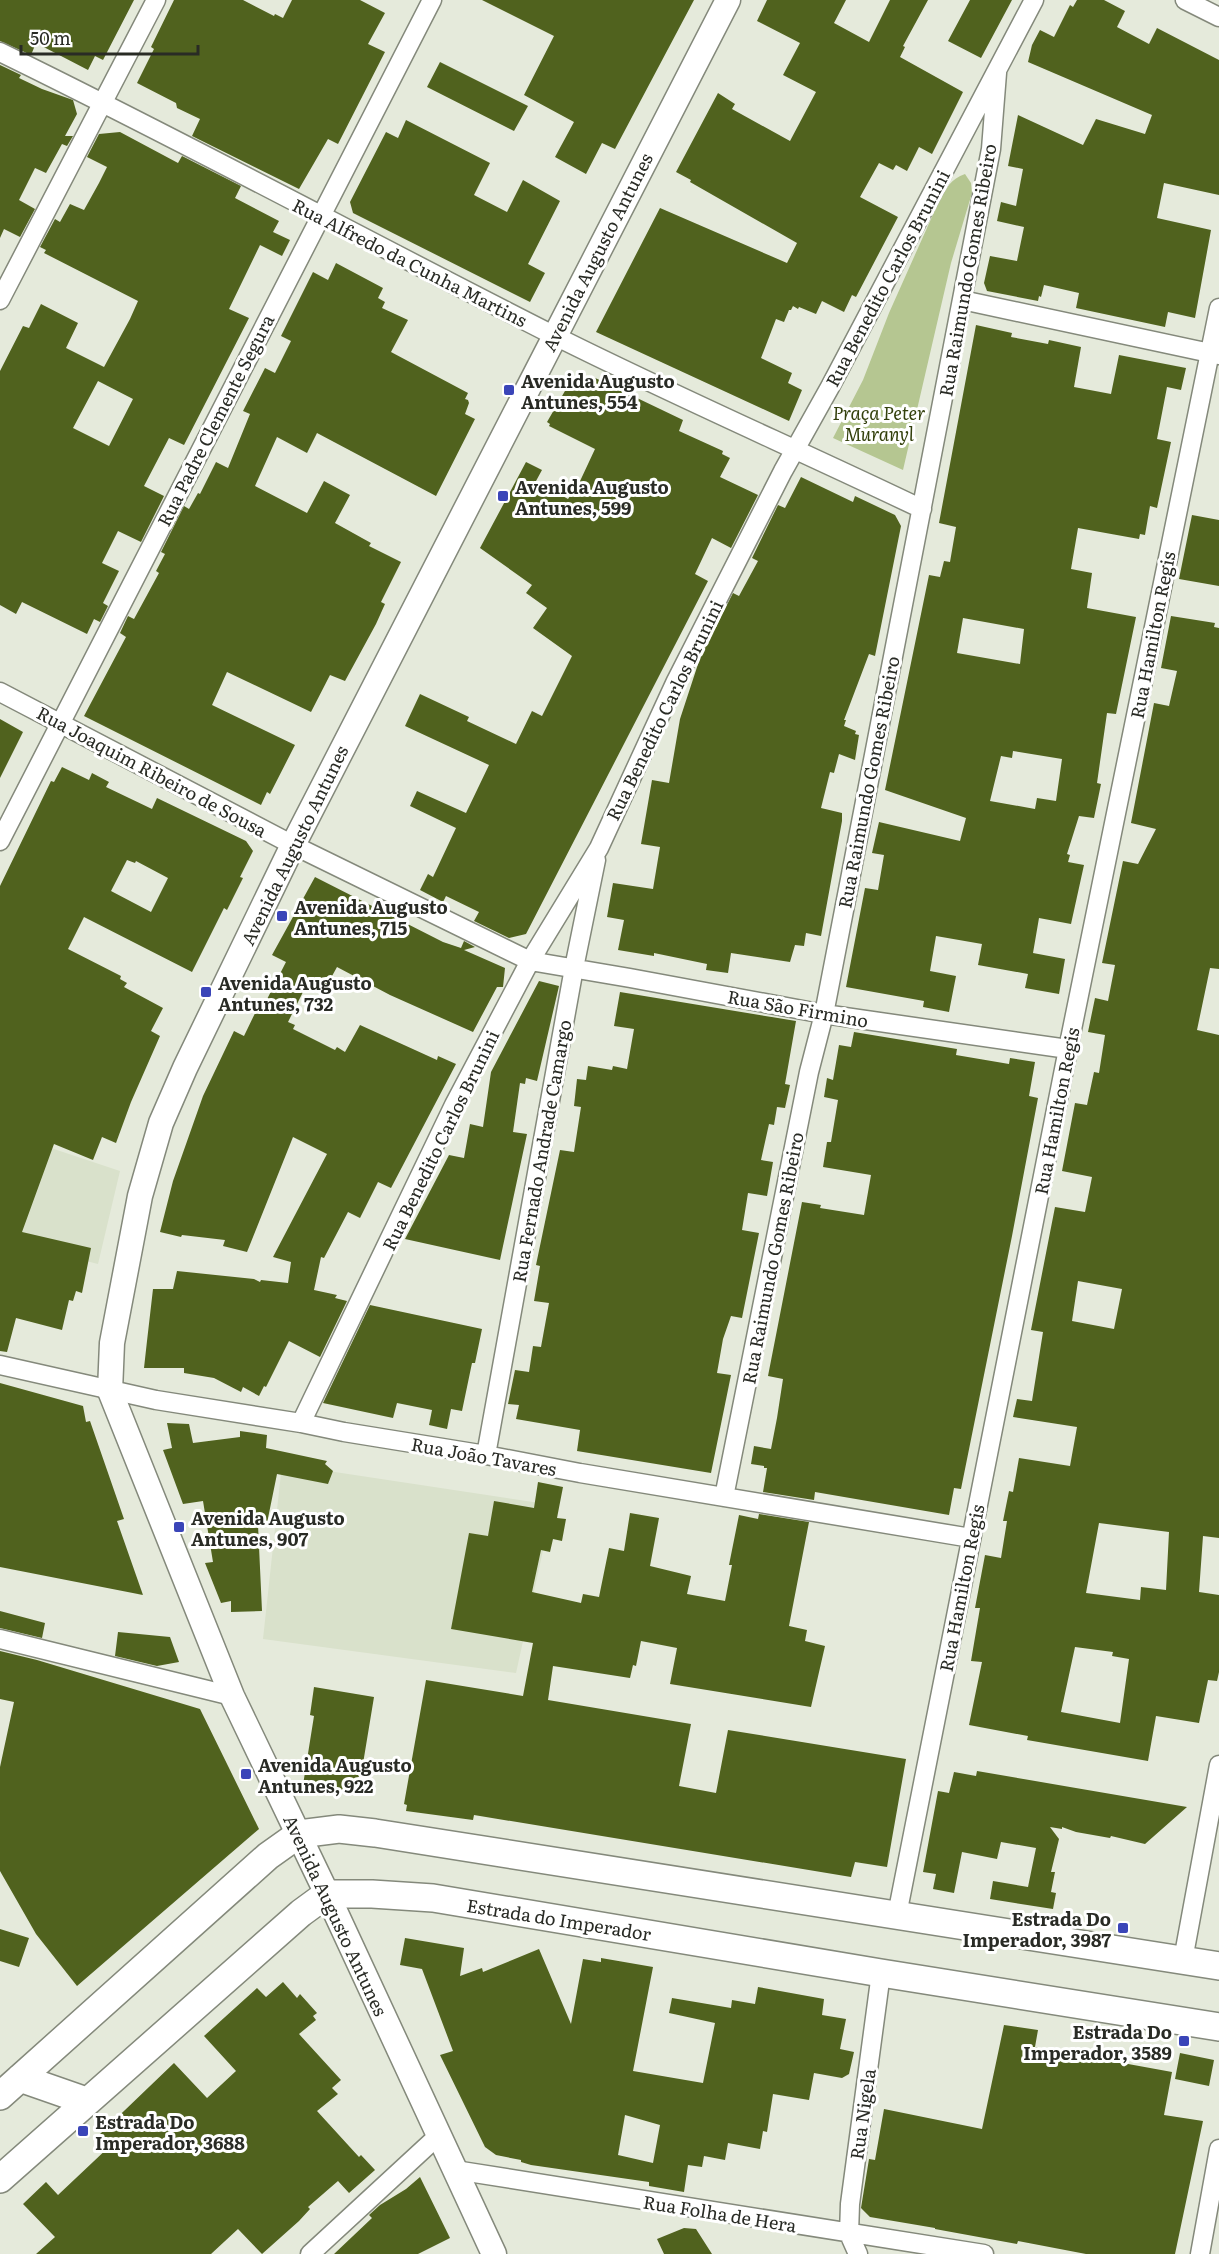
<svg xmlns="http://www.w3.org/2000/svg" width="1219" height="2254" viewBox="0 0 1219 2254" font-family="Literata,serif">
<rect width="100%" height="100%" fill="#e5eadb"/>
<path fill="#d9e1cb" d="M0,1131L120,1171L98,1264L0,1239Z
M282,1464L553,1505L516,1673L263,1639Z"/>
<path fill="#b5c691" d="M965,174L971,183L972,193L951,263L903,470L833,438L863,380L889,313L939,201C946,188 951,179 965,174Z"/>
<path fill="#50621e" fill-rule="evenodd" d="M0,0H134L103,60L95,56L88,70L36,43L31,55L0,41Z
M174,0H243L274,16L275,14L283,18L292,0H360L385,13L368,44L385,52L338,144L328,139L299,189L192,136L200,119L177,108L176,103L137,83L154,49L151,47Z
M482,0H694L615,149L602,143L586,174L555,157L574,122L524,95L554,36Z
M767,0H846L834,23L869,42L890,0H928L903,46L905,47L900,57L963,92L932,154L919,147L907,171L896,165L893,170L879,163L860,197L898,217L856,297L852,295L844,312L822,301L816,314L799,307L798,309L793,306L791,310H789L784,322L776,319L761,358L792,373L788,383L802,390L789,421L596,332L660,208L787,263L797,243L690,182L691,180L676,172L718,93L735,104L732,109L790,141L816,92L783,75L800,43L757,21Z
M970,0H1012L981,58L948,41Z
M1077,0H1104L1125,11L1117,27L1149,44L1157,28L1219,60V195L1164,183L1157,218L1211,230L1195,318L1168,312L1165,327L1076,308L1079,293L1044,285L1041,297L1039,296L1038,301L987,291L984,283L990,256L1017,261L1024,227L997,221L1001,202L1016,206L1023,169L1008,166L1018,115L1083,145L1096,119L1145,134L1152,115L1028,62L1032,45L1040,30L1054,37L1070,5L1073,7Z
M440,62L528,106L514,131L427,87Z
M0,65L21,75L19,78L42,89L73,100L77,114L65,136H73L67,146L62,144L46,173L35,168L19,200L35,209L20,237L4,229L0,238Z
M406,120L490,163L474,195L507,212L523,180L560,201L528,264L545,273L530,302L353,213L350,202L386,132L398,138Z
M120,132L178,163L182,156L241,186L235,198L279,221L273,232L290,240L282,256L260,245L229,309L249,318L184,445L169,438L144,486L164,496L141,542L118,531L102,563L119,571L103,603L108,606L100,622L94,619L87,634L22,602L16,614L0,605V371L23,326L29,328L41,304L78,323L66,348L104,367L130,319L138,301L44,253L46,250L40,247L55,219L60,222L70,204L84,210L99,183L107,167L87,157L99,134ZM98,381L133,399L109,446L73,428Z
M336,263L383,288L378,298L385,302L382,308L408,320L391,352L468,393L465,399L468,400L469,403L465,414L475,419L436,496L317,433L307,453L277,437L255,486L307,513L324,481L350,495L335,523L371,543L369,546L401,562L381,602L385,604L376,624L345,681L330,675L311,712L227,672L212,705L295,745L270,794L267,792L261,805L84,716L126,637L120,633L128,616L134,619L159,573L156,571L165,554L161,552L184,506L189,509L198,493L200,494L216,462L228,468L250,414L243,411L265,368L275,373L291,341L281,336L313,272L328,280Z
M976,325L1012,333L1011,337L1048,344L1049,340L1081,347L1074,387L1111,394L1119,355L1186,368L1181,390L1167,387L1157,439L1171,442L1157,508L1150,506L1145,535L1140,534L1139,539L1078,528L1071,569L1092,573L1087,608L1136,617L1116,714L1107,713L1097,783L1101,784L1094,818L1079,816L1067,854L1070,855L1068,862L1084,865L1071,924L1039,918L1033,953L1065,959L1059,994L1025,988L1028,974L978,965L982,944L936,936L930,971L956,976L949,1012L923,1007L924,1001L846,987L865,888L878,890L884,855L872,853L879,822L960,841L966,818L885,790L929,575L940,577L944,561L950,562L956,527L939,523ZM963,618L1024,629L1020,664L957,653ZM1013,751L1062,759L1056,801L1037,798L1035,809L990,801L1001,756L1012,758Z
M589,375L683,420L679,431L723,451L722,454L730,458L720,477L758,495L731,548L712,538L695,574L708,581L526,934L509,938L474,921L479,912L446,896L443,902L420,890L428,874L433,877L456,828L410,806L417,791L466,813L489,765L405,726L420,694L469,717L467,721L516,744L532,711L542,716L572,656L533,628L547,608L526,593L532,585L480,548L526,462L542,470L536,481L568,499L572,493L574,494L595,449L549,426L550,424L547,422L569,384L581,391Z
M801,477L853,502L855,496L895,515L901,526L875,656L869,654L844,720H846L844,726L856,731L855,734L859,735L855,760L839,754L834,773L830,772L821,808L842,813V821L821,936L806,933L804,946L795,945L790,962L731,953L728,973L706,970L707,964L654,953V956L618,950L624,920L607,917L613,883L653,889L660,847L641,844L652,780L669,783L680,719L700,658L733,593L739,596L758,561L752,558L778,505L785,508Z
M1192,515L1219,520V586L1179,579Z
M1171,616L1215,623L1214,627L1219,628V969L1210,968L1197,1030L1219,1035V1538L1203,1536L1199,1592L1219,1595V1672L1217,1681L1208,1680L1199,1723L1156,1716L1148,1761L1027,1740L1028,1736L969,1725L982,1662L971,1661L980,1608H975L985,1555L1001,1558L1007,1521H1003L1009,1491L1013,1492L1019,1458L1070,1466L1077,1427L1013,1417L1017,1399L1032,1401L1043,1332L1031,1330L1055,1207L1085,1212L1092,1177L1062,1171L1075,1103L1087,1105L1094,1072L1099,1073L1105,1035L1088,1032L1095,998L1108,1001L1115,965L1102,963L1123,861L1138,864L1156,829L1131,823L1154,703L1169,706L1177,671L1161,668ZM1078,1281L1122,1289L1114,1329L1072,1321ZM1099,1523L1169,1532L1166,1590L1141,1587L1140,1600L1086,1593ZM1075,1647L1113,1652L1112,1656L1129,1659L1120,1723L1061,1712Z
M0,719L23,732L0,778Z
M62,767L89,780L92,773L109,782L106,787L152,809L157,798L246,841L253,851L240,877L243,878L227,910L224,908L192,972L84,917L68,949L121,976L120,979L127,983L124,987L163,1008L151,1031L160,1036L131,1102L116,1143L102,1137L93,1160L54,1144L22,1232L91,1248L82,1293L76,1291L73,1301L69,1300L62,1330L16,1318L7,1352L0,1351V886L51,781L54,782ZM127,860L135,863L136,861L168,878L151,912L111,891Z
M315,877L443,942L461,948L464,941L475,947L464,950L505,968L503,987H497L473,1032L390,995L337,967L326,987L309,980L288,1022L295,1025L293,1029L335,1050L337,1047L345,1052L360,1025L437,1060L438,1056L456,1064L391,1188L378,1182L360,1218L348,1212L324,1258L321,1257L314,1290L337,1295L335,1298L347,1301L320,1357L289,1341L266,1387L264,1386L259,1396L243,1387L241,1392L214,1378L184,1373V1368H144L147,1341L153,1289H173L177,1271L254,1279L260,1282L261,1280L288,1283L291,1262L273,1257L327,1154L293,1137L247,1252L223,1246L225,1240L182,1235L181,1237L160,1232L173,1181L203,1096L234,1031L244,1036L258,1007L262,1009L286,962L272,955Z
M539,981L559,986L537,1081L526,1078L525,1084L520,1083L513,1132L527,1134L500,1260L405,1239L449,1155L464,1158L470,1124L483,1127L491,1072Z
M620,992L796,1021L785,1084L790,1085L785,1108L777,1107L774,1125L769,1124L761,1160L773,1162L767,1196L748,1193L742,1230L759,1233L742,1318L731,1316L723,1339L717,1373L731,1375L711,1473L577,1451L580,1430L516,1419L519,1405L508,1404L515,1370L529,1372L533,1346L541,1347L549,1303L534,1301L540,1266L536,1265L560,1150L574,1152L581,1107L574,1106L577,1079L586,1080L588,1066L612,1070L613,1066L627,1069L634,1029L614,1026Z
M854,1032L957,1049L956,1055L1009,1064L1010,1058L1035,1062L1029,1096L1038,1098L1012,1236L961,1489L954,1488L949,1515L815,1492L814,1500L763,1492L767,1468H764V1466L751,1464L754,1446L771,1449L777,1418L783,1379L768,1376L802,1202L821,1205L820,1208L864,1215L871,1175L823,1167L827,1142H831L838,1100L824,1097L827,1078L833,1080L839,1045L851,1047Z
M370,1305L482,1329L475,1363H472L462,1411L451,1409L447,1429L429,1425L432,1410L397,1403L393,1418L323,1403Z
M0,1383L83,1406L86,1422L90,1421L124,1519L117,1521L143,1595L0,1567Z
M167,1423L189,1424L193,1443L240,1437V1431L267,1435L266,1448L327,1461L325,1464L333,1471L328,1484L277,1474L267,1523L258,1525L262,1611L231,1612V1601L221,1603L205,1563L213,1562L203,1501L183,1504L163,1450L172,1448Z
M538,1482L563,1487L557,1518L566,1519L562,1541L553,1539L550,1552L541,1550L532,1592L581,1603L583,1594L599,1597L609,1548L624,1551L630,1513L659,1518L650,1566L691,1576L687,1594L725,1601L732,1565H729L739,1515L758,1519L759,1514L809,1522L789,1626L807,1630L805,1641L825,1646L811,1707L670,1684L677,1648L641,1641L636,1666L633,1665L630,1678L553,1666L548,1700L691,1724L679,1786L716,1793L728,1730L906,1759L887,1867L855,1862L851,1877L474,1815L473,1820L406,1811L407,1805L404,1804L426,1680L523,1696L533,1643L451,1629L469,1533L488,1536L494,1501L534,1508Z
M0,1611L45,1623L42,1638L0,1628Z
M118,1632L170,1637L179,1662L157,1666L115,1656Z
M0,1651L37,1660L200,1709L259,1829L77,1986L36,1934L0,1871V1767L14,1702L0,1699Z
M314,1687L374,1697L358,1794L303,1785L314,1716L310,1715Z
M977,1771L1070,1787L1187,1807L1145,1844L1111,1836L1110,1838L1076,1832L1062,1827V1829L1050,1827L1059,1839L1051,1872H1055L1051,1892L1056,1893L1053,1909L990,1899L993,1881L1028,1887L1036,1848L1001,1842L997,1859L962,1852L954,1893L933,1889L936,1874L923,1872L938,1791L949,1793L954,1772L976,1776Z
M0,1929L29,1938L19,1967L0,1961Z
M405,1938L464,1948L460,1976L482,1968L483,1972L539,1949L571,2024L583,1959L601,1962V1958L653,1967L633,2071L703,2083L715,2023L669,2013L672,1998L731,2008L732,2000L755,2004L758,1987L824,1999L822,2015L846,2019L840,2049L854,2052L849,2074L842,2078L814,2073L809,2100L773,2094L767,2132L763,2131L760,2149L728,2143L725,2160L704,2156L702,2167L688,2165L684,2192L649,2186V2182L531,2165L521,2162V2160L496,2155L485,2147L440,2055L453,2051L422,1969L400,1965ZM625,2115L660,2125L653,2163L618,2155Z
M283,1982L297,1998L300,1994L317,2013L313,2016L316,2020L299,2034L341,2080L332,2088L338,2094L317,2111L359,2157L361,2155L375,2170L349,2193L338,2181L308,2207L310,2209L299,2221L262,2254L238,2229L211,2254H36L55,2237L23,2204L46,2182L58,2195L111,2145L100,2134L174,2063L207,2098L236,2071L204,2036L257,1988L266,1997Z
M1004,2025L1038,2030L1035,2047L1172,2072L1164,2115L1203,2121L1175,2254H1086L1018,2241L1017,2244L935,2229V2228L870,2217L861,2208L869,2159L875,2160L884,2109L982,2129Z
M1180,2053L1214,2060L1209,2086L1175,2079Z
M420,2177L450,2238L418,2254H334L372,2218L369,2215L380,2205L406,2189Z
M684,2228L696,2229L712,2254H664L657,2239Z"/>
<g fill="none" stroke-linecap="round" stroke-linejoin="round">
<g stroke="#84897b" stroke-width="21">
<path id="minor" d="M1185,0L1219,17
M0,52C187,143 371,243 557,337C677,397 801,451 922,509
M0,300L156,0
M962,300L1219,355
M0,692L293,845L530,961L630,978L824,1014L1068,1049
M0,841L432,0
M0,1365L156,1400L301,1423L344,1432L486,1455L580,1473L971,1538
M301,1423L454,1105L530,961L599,848L676,681L783,471L830,387L1034,0
M486,1455L574,968L596,860
M724,1497L809,1072L824,1014L991,149L997,73
M0,1639L232,1696
M897,1915L1068,1049L1219,308
M1183,1960L1219,1765
M455,2170L984,2254
M310,2254L439,2135
M858,2254L849,2234L850,2204L881,1973
M1200,2254L1219,2149"/>
</g>
<g stroke="#84897b" stroke-width="27">
<path id="tertiary" d="M494,2254L327,1894L232,1696L110,1391L112,1343L140,1196L161,1123L185,1068L293,845L728,0"/>
</g>
<g stroke="#84897b" stroke-width="30">
<path id="secondary" d="M20,2078L86,2101
M0,2096L268,1856L299,1834L339,1829L375,1833L1219,1966
M0,2179L301,1913L327,1894H372L433,1898L881,1973L1219,2027"/>
</g>
<use href="#minor" stroke="#fff" stroke-width="18"/>
<use href="#tertiary" stroke="#fff" stroke-width="24"/>
<use href="#secondary" stroke="#fff" stroke-width="27"/>
</g>
<g fill="#3a45b8" stroke="#fff" stroke-width="2">
<rect x="503" y="384" width="12" height="12" rx="3"/>
<rect x="497" y="490" width="12" height="12" rx="3"/>
<rect x="276" y="910" width="12" height="12" rx="3"/>
<rect x="200" y="986" width="12" height="12" rx="3"/>
<rect x="173" y="1521" width="12" height="12" rx="3"/>
<rect x="240" y="1768" width="12" height="12" rx="3"/>
<rect x="1117" y="1922" width="12" height="12" rx="3"/>
<rect x="1178" y="2035" width="12" height="12" rx="3"/>
<rect x="77" y="2125" width="12" height="12" rx="3"/>
</g>
<g text-anchor="middle" dominant-baseline="central" stroke-width="6" stroke-linejoin="round" paint-order="stroke">
<g font-size="18" fill="#292b25" stroke="#fff">
<text transform="translate(597 252) rotate(-63)">Avenida Augusto Antunes</text>
<text transform="translate(410 262) rotate(27)">Rua Alfredo da Cunha Martins</text>
<text transform="translate(967 270) rotate(-80)">Rua Raimundo Gomes Ribeiro</text>
<text transform="translate(887 278) rotate(-62)">Rua Benedito Carlos Brunini</text>
<text transform="translate(215 420) rotate(-63)">Rua Padre Clemente Segura</text>
<text transform="translate(1152 635) rotate(-79)">Rua Hamilton Regis</text>
<text transform="translate(664 710) rotate(-64)">Rua Benedito Carlos Brunini</text>
<text transform="translate(152 771) rotate(28)">Rua Joaquim Ribeiro de Sousa</text>
<text transform="translate(868 782) rotate(-79)">Rua Raimundo Gomes Ribeiro</text>
<text transform="translate(294 845) rotate(-64)">Avenida Augusto Antunes</text>
<text transform="translate(798 1008) rotate(10)">Rua São Firmino</text>
<text transform="translate(1056 1111) rotate(-79)">Rua Hamilton Regis</text>
<text transform="translate(440 1140) rotate(-64)">Rua Benedito Carlos Brunini</text>
<text transform="translate(541 1151) rotate(-80)">Rua Fernado Andrade Camargo</text>
<text transform="translate(772 1258) rotate(-79)">Rua Raimundo Gomes Ribeiro</text>
<text transform="translate(484 1456) rotate(10)">Rua João Tavares</text>
<text transform="translate(961 1588) rotate(-79)">Rua Hamilton Regis</text>
<text transform="translate(336 1915) rotate(65)">Avenida Augusto Antunes</text>
<text transform="translate(559 1919) rotate(9)">Estrada do Imperador</text>
<text transform="translate(862 2114) rotate(-82)">Rua Nigela</text>
<text transform="translate(720 2213) rotate(9)">Rua Folha de Hera</text>
</g>
<g font-size="18" font-weight="bold" fill="#292b25" stroke="#fff" text-anchor="start">
<text x="521" y="380">Avenida Augusto<tspan x="521" dy="21">Antunes, 554</tspan></text>
<text x="515" y="486">Avenida Augusto<tspan x="515" dy="21">Antunes, 599</tspan></text>
<text x="294" y="906">Avenida Augusto<tspan x="294" dy="21">Antunes, 715</tspan></text>
<text x="218" y="982">Avenida Augusto<tspan x="218" dy="21">Antunes, 732</tspan></text>
<text x="191" y="1517">Avenida Augusto<tspan x="191" dy="21">Antunes, 907</tspan></text>
<text x="258" y="1764">Avenida Augusto<tspan x="258" dy="21">Antunes, 922</tspan></text>
<text x="1111" y="1918" text-anchor="end">Estrada Do<tspan x="1111" dy="21">Imperador, 3987</tspan></text>
<text x="1172" y="2031" text-anchor="end">Estrada Do<tspan x="1172" dy="21">Imperador, 3589</tspan></text>
<text x="95" y="2121">Estrada Do<tspan x="95" dy="21">Imperador, 3688</tspan></text>
</g>
<g font-size="18" font-style="italic" fill="#33400c" stroke="#fff">
<text x="879" y="412">Praça Peter<tspan x="879" dy="21">Muranyl</tspan></text>
</g>
</g>
<path d="M21 45v9h177v-9" fill="none" stroke="#292b25" stroke-width="3"/>
<text x="30" y="45" font-size="18" fill="#292b25" stroke="#ffffff" stroke-width="4.5" paint-order="stroke">50 m</text>
</svg>
